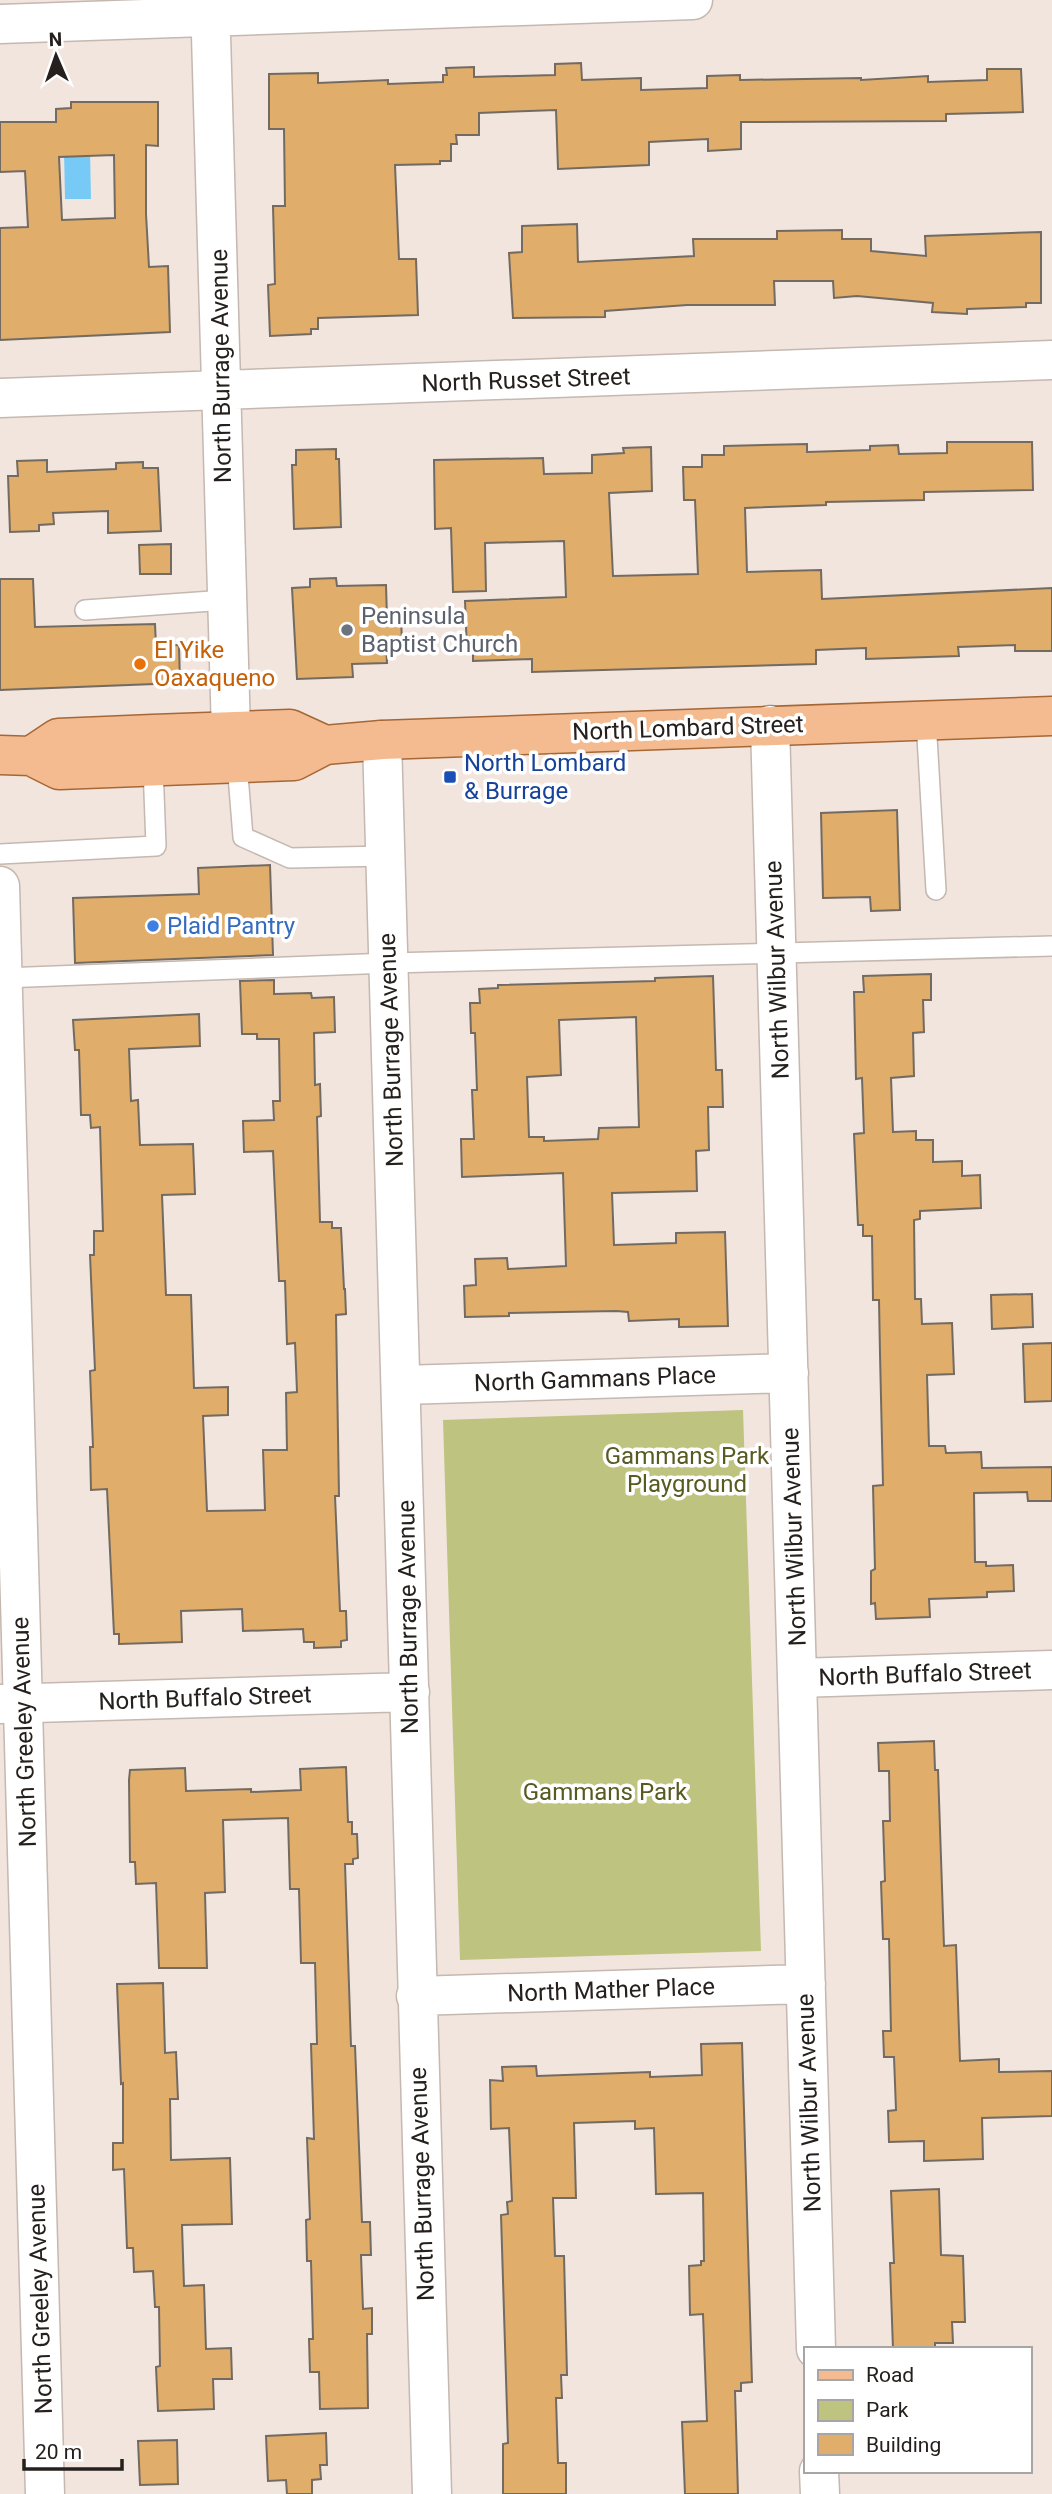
<svg xmlns="http://www.w3.org/2000/svg" width="1052" height="2494" viewBox="0 0 1052 2494" font-family="Roboto,sans-serif">
<rect width="100%" height="100%" fill="#f2e5de"/>
<path fill="#bec37f" d="M743,1410L761,1951L460,1960L443,1420Z"/>
<path fill="#78caf6" d="M64,150H90L91,199H65Z"/>
<path fill="#e0ad6b" stroke="#736b61" stroke-width="2" fill-rule="evenodd" d="M581,63L582,80L641,78V90L707,88V76L740,75V80L861,78V80L928,76V82L987,80V69H1021L1023,112L946,114V121L741,122V149L708,151V139L649,142V165L558,169L556,110L479,113V135H456L457,144H451V161H440V164L395,165L399,259H416L418,315L318,318V329H311V334L270,336L268,285L275,284L273,206H285L284,129H269V74L318,73V83L388,80V84L443,82V75H447L446,68L474,67V77L555,75V64Z
M71,102H158V146L146,145V214L149,267L168,266L170,332L0,340V228L28,227L25,171L0,172V122H56V109L71,108ZM114,155L115,218L62,220L59,157Z
M577,224L578,262L694,256L693,239H777V231L842,230V239H871V251L926,256L925,236L1041,232V303H1026V307L967,309V314L932,312L933,303L857,296L834,298L833,281H774L775,305H687L605,311V317L513,318L509,253L522,252V226Z
M947,442H1032L1033,490L924,492V500L826,502V505L745,508L747,572L821,570L822,599L1052,588V651H1015V645L958,647L959,656L866,659V648L816,650V664L532,672V659L473,661V651L467,652L465,601L566,597L564,541L485,543L486,591L453,592L451,528L435,529L434,460L543,458L544,474L592,473V455L624,453L623,448L651,447L652,491L609,493L613,576L698,574L695,500H684L683,467H702V455H724V446L807,444V452L870,450V446L898,445L899,454L947,453Z
M336,449V459H339L341,527L294,529L292,465H296V450Z
M47,460V472L116,469V463L143,462V468H158L161,531L108,533V511L53,513L54,524L39,525V531L10,532L8,476H18L17,461Z
M171,544V574H140L139,545Z
M336,578L337,586L386,585L387,618H401L402,642L386,643L387,663L352,664L353,677L297,679L292,588L310,587V579Z
M0,579H33L35,627L155,624L156,646L179,645L180,683L0,690Z
M897,810L900,910L871,911L870,897L823,898L821,813Z
M270,865L273,955L75,963L73,898L199,894L198,868Z
M931,974V1000H923L924,1032L913,1033L914,1076L891,1078L893,1132L916,1131V1140H933V1162L962,1161V1176L980,1175L981,1208L920,1211V1219L914,1220L915,1299H921L922,1324L952,1323L954,1374L927,1375L929,1446H945L946,1453L981,1452L982,1468L1052,1467V1501H1028L1027,1492L974,1493L975,1562H986V1566L1013,1565L1014,1591L987,1592V1597L929,1599L930,1617L876,1619L875,1603L871,1604V1571L875,1569L873,1486L883,1485L880,1354L879,1300H873L872,1236H863V1225H858L854,1134L864,1133L862,1078L856,1079L854,992H864L863,976Z
M713,976L716,1070H722L723,1107H708L709,1150L696,1151L697,1191L612,1193L614,1245L676,1243V1233L725,1232L728,1326L679,1327V1319L629,1321L628,1312L616,1311L509,1313V1316L465,1317L464,1286L476,1285L475,1259L507,1258L508,1269L566,1266L563,1173L462,1177L461,1139H474L472,1090H477L475,1033H471L470,1003H480L479,989L498,988V985L655,981V978ZM636,1017L639,1127L599,1128L598,1139L544,1141V1137H529L527,1077L561,1075L559,1020Z
M274,980V994L311,993L312,998L334,997L335,1032L314,1033L315,1085L320,1084L321,1116L317,1117L320,1222H332V1228H341L344,1289H345L346,1314L336,1315L339,1496H335L340,1611H346L347,1640L341,1641V1647L314,1648V1642H304L303,1629L243,1631L242,1609L181,1611L182,1642L119,1644V1634H114L107,1489L91,1490L90,1447H93L90,1371L95,1370L90,1255H94V1231H103L100,1127L91,1128L90,1115H81L79,1050H75L73,1020L199,1014L200,1046L129,1049L131,1101L138,1100L140,1145L193,1144L195,1194L162,1195L166,1295H191L194,1388L228,1387V1415L203,1416L207,1511L265,1510L263,1450H287L286,1393L297,1392L295,1343L287,1344L285,1281H279L273,1151L244,1152L243,1121L274,1120L273,1101H280L279,1039H257V1034H242L240,981Z
M1032,1294L1033,1327L992,1329L991,1295Z
M1052,1343V1401L1025,1402L1023,1344Z
M934,1741L935,1770H938L944,1946L956,1945L960,2061L999,2059V2072L1052,2071V2116L982,2118L983,2159L924,2161V2141L889,2142L888,2111L896,2110L894,2057H884L883,2031H891L889,1939H883L881,1882L885,1881L883,1821H890L889,1771H879L878,1743Z
M346,1767L348,1822H352V1834H357L358,1858L353,1859V1864H345L351,2046H355L362,2222H370L371,2255H361L363,2309L372,2308V2334H367L368,2408L320,2409L319,2372H310L309,2339H313L311,2261H307L306,2220L310,2219L307,2138L314,2139L311,2044H317L315,1963H301L299,1889H290L288,1818L223,1820L225,1892L205,1893L207,1968H159L156,1883L136,1884L135,1862H130L129,1780L130,1770L185,1768L186,1791L251,1789V1792L301,1790L300,1769Z
M163,1983L165,2053L176,2052L178,2099H170L171,2160L230,2158L232,2224L182,2225L184,2286L204,2285L206,2349L231,2348L232,2379H213L214,2409L158,2411L156,2367L160,2366L159,2307H155L153,2271L134,2272L133,2248H127L124,2169L113,2170V2143H123V2083L121,2084L117,1984Z
M742,2043L752,2382L741,2383V2391H735L738,2494H685L682,2422L707,2421L703,2314L690,2315L689,2266L701,2265V2261H704L703,2193L656,2194L654,2128L635,2129V2121L574,2123L576,2198H553L555,2256H564L567,2375H561L562,2398H556L558,2463H566V2494H503V2444L508,2443L501,2215L508,2214L507,2202L512,2201L509,2128L491,2129L490,2080L503,2081L502,2067L536,2066L537,2076L650,2072V2077L702,2075L701,2044Z
M939,2189L941,2255L963,2256L965,2322H952L953,2343H935V2349H893L890,2263H894L891,2191Z
M326,2433L327,2465H320L321,2479L312,2480V2494H287L286,2480L268,2481L266,2436Z
M177,2440L178,2484L140,2485L138,2441Z"/>
<g fill="none" stroke-linecap="round" stroke-linejoin="round">
<g stroke="#c4b8b0" stroke-width="22">
<path id="service" d="M85,610L226,600
M926,720L936,890
M237,763L243,837L290,858L386,856
M0,854L156,846L153,766
M3,978L389,963L1052,946"/>
</g>
<g stroke="#c4b8b0" stroke-width="41">
<path id="minor" d="M210,0L231,732
M0,24L693,0
M0,398L1052,360
M770,725L816,2349
M382,740L432,2494
M402,1385L789,1373
M798,1678L1052,1670
M0,1704L410,1692
M416,1996L806,1984
M819,2471L820,2494"/>
</g>
<g stroke="#c4b8b0" stroke-width="41">
<path id="tertiary" d="M0,886L45,2494"/>
</g>
<g stroke="#a66737" stroke-width="41">
<path id="primary" d="M0,755L31,756L59,770L294,761L325,745L382,740L1052,716
M31,756L58,738L153,734L290,729L325,745"/>
</g>
<use href="#service" stroke="#fff" stroke-width="19"/>
<use href="#minor" stroke="#fff" stroke-width="38"/>
<use href="#tertiary" stroke="#fff" stroke-width="38"/>
<use href="#primary" stroke="#f3bb8f" stroke-width="38"/>
</g>
<circle fill="#6b7280" stroke="#fff" stroke-width="2.5" cx="347" cy="630" r="7"/>
<circle fill="#e8710a" stroke="#fff" stroke-width="2.5" cx="140" cy="664" r="7"/>
<rect fill="#1a4fb4" stroke="#fff" stroke-width="2.5" x="443" y="770" width="14" height="14" rx="3.5"/>
<circle fill="#3f7fe0" stroke="#fff" stroke-width="2.5" cx="153" cy="926" r="7"/>
<g text-anchor="middle" dominant-baseline="central" stroke-width="7" stroke-linejoin="round" paint-order="stroke">
<g font-size="24" fill="#25201d" stroke="#fff">
<text transform="translate(221 366) rotate(-91)">North Burrage Avenue</text>
<text transform="translate(526 380) rotate(-2)">North Russet Street</text>
<text transform="translate(688 728) rotate(-2)">North Lombard Street</text>
<text transform="translate(777 970) rotate(-92)">North Wilbur Avenue</text>
<text transform="translate(391 1050) rotate(-92)">North Burrage Avenue</text>
<text transform="translate(595 1379) rotate(-2)">North Gammans Place</text>
<text transform="translate(794 1537) rotate(-92)">North Wilbur Avenue</text>
<text transform="translate(408 1617) rotate(-91)">North Burrage Avenue</text>
<text transform="translate(925 1674) rotate(-2)">North Buffalo Street</text>
<text transform="translate(205 1698) rotate(-2)">North Buffalo Street</text>
<text transform="translate(24 1732) rotate(-92)">North Greeley Avenue</text>
<text transform="translate(611 1990) rotate(-2)">North Mather Place</text>
<text transform="translate(809 2103) rotate(-92)">North Wilbur Avenue</text>
<text transform="translate(422 2184) rotate(-92)">North Burrage Avenue</text>
<text transform="translate(40 2299) rotate(-92)">North Greeley Avenue</text>
</g>
<g font-size="24" fill="#5b616d" stroke="#fff" text-anchor="start">
<text x="361" y="616">Peninsula<tspan x="361" dy="28">Baptist Church</tspan></text>
</g>
<g font-size="24" fill="#c56008" stroke="#fff" text-anchor="start">
<text x="154" y="650">El Yike<tspan x="154" dy="28">Oaxaqueno</tspan></text>
</g>
<g font-size="24" fill="#164399" stroke="#fff" text-anchor="start">
<text x="464" y="763">North Lombard<tspan x="464" dy="28">&amp; Burrage</tspan></text>
</g>
<g font-size="24" fill="#366cbe" stroke="#fff" text-anchor="start">
<text x="167" y="926">Plaid Pantry</text>
</g>
<g font-size="24" fill="#585a20" stroke="#fff">
<text x="687" y="1456">Gammans Park<tspan x="687" dy="28">Playground</tspan></text>
<text x="605" y="1792">Gammans Park</text>
</g>
</g>
<rect x="804" y="2347" width="228" height="126" fill="#ffffff" stroke="#a8a6a5" stroke-width="2"/>
<rect x="818" y="2370" width="35" height="10" fill="#f3bb8f" stroke="#a8a6a5" stroke-width="2"/>
<text x="866" y="2382" font-size="21" fill="#25201d">Road</text>
<rect x="818" y="2400" width="35" height="21" fill="#bec37f" stroke="#a8a6a5" stroke-width="2"/>
<text x="866" y="2417" font-size="21" fill="#25201d">Park</text>
<rect x="818" y="2434" width="35" height="21" fill="#e0ad6b" stroke="#a8a6a5" stroke-width="2"/>
<text x="866" y="2452" font-size="21" fill="#25201d">Building</text>
<g transform="translate(56 56) rotate(358)" stroke="#ffffff" stroke-width="5" paint-order="stroke">
<path d="M0-5L12 26L0 18L-12 26Z" fill="#25201d"/>
<text y="-10" font-size="19" font-weight="bold" text-anchor="middle" fill="#25201d">N</text>
</g>
<path d="M24 2459v10h98v-10" fill="none" stroke="#25201d" stroke-width="3.5"/>
<text x="35" y="2459" font-size="21" fill="#25201d" stroke="#ffffff" stroke-width="5" paint-order="stroke">20 m</text>
</svg>
